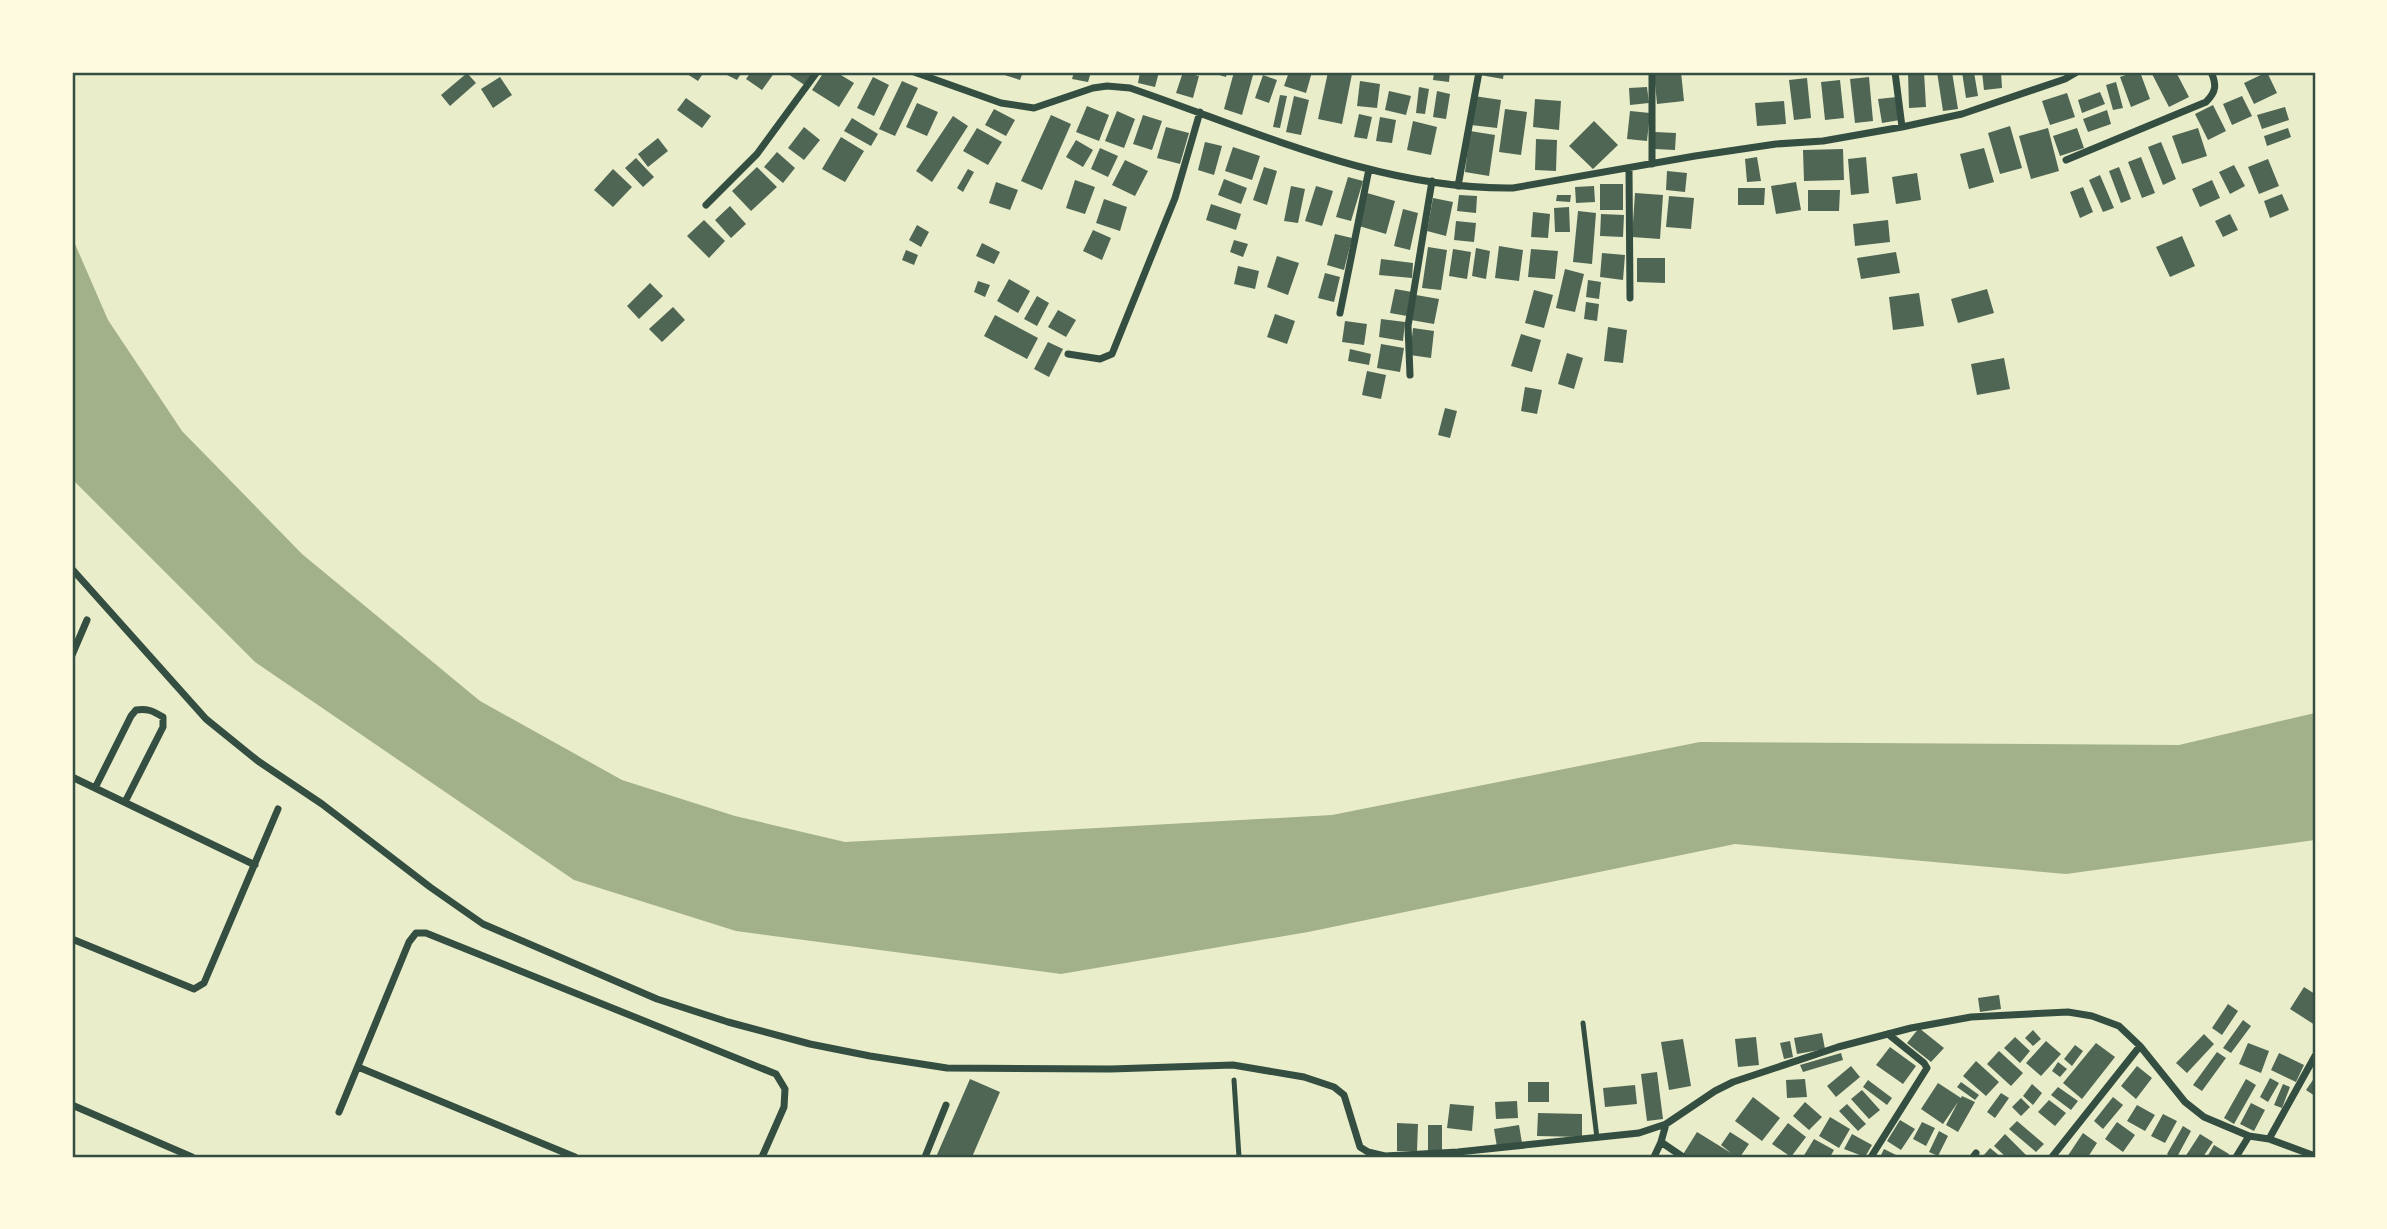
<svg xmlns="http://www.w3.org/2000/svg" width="2387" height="1229" viewBox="0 0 2387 1229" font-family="'Work Sans',sans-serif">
<rect width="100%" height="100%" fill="#e9edc9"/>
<path fill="#a3b18a" d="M72,237L108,320L182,431L302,554L480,701L622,780L735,816L845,842L1332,815L1700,742L2179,745L2315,713V840L2066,874L1735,844L1308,932L1061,974L736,931L574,880L255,662L72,479Z"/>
<path fill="#4f6655" d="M684,72H704L698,81Z
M721,72H742L737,80Z
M751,72H775L762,90L746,79Z
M785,72H816L806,86Z
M824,72H836L854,83L839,107L812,90Z
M995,72H1023L1020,80Z
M1074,72H1091L1088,82L1072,79Z
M1140,72H1159L1155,87L1138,83Z
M1183,72L1199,76L1193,98L1176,93Z
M1209,72H1227L1226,77Z
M1234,72L1253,75L1242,115L1224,109Z
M1289,72H1312L1306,93L1284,86Z
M1328,72L1352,74L1342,124L1318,119Z
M1434,72H1450L1449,82L1433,80Z
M1481,72H1504L1503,79L1480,75Z
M1681,72L1684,101L1657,104L1654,73Z
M1908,72H1924L1926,107L1909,108Z
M1937,72H1952L1958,109L1943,111Z
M1962,72H1974L1978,96L1966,98Z
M1982,72H2001L2002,88L1984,90Z
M2134,72H2140L2150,99L2131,107L2120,77Z
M2151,72H2176L2189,97L2169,107Z
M2267,72L2277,93L2254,104L2244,83Z
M467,73L476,83L450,106L441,95Z
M1263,75L1277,80L1269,103L1255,98Z
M500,77L512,95L493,108L481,89Z
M873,77L889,85L874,116L857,108Z
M1869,77L1873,121L1855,123L1850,79Z
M1807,78L1811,118L1794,120L1789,80Z
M1840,80L1844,118L1825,120L1821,82Z
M902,81L918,88L895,136L879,129Z
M1360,81L1380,84L1377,108L1357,106Z
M2116,82L2123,108L2113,110L2106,85Z
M1419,87L1429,89L1425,114L1416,113Z
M1647,87L1649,103L1630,105L1629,88Z
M1389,91L1411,96L1406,115L1385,110Z
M1437,91L1450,94L1446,119L1433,117Z
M2100,92L2105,104L2082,113L2078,100Z
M2067,93L2075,117L2050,125L2042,101Z
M1280,95L1287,96L1280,128L1273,127Z
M1294,96L1309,100L1301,135L1286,132Z
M1474,96L1501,100L1497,128L1471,125Z
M2242,96L2252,116L2232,125L2223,104Z
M1897,97L1900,120L1882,123L1878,99Z
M686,98L711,116L702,128L677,110Z
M1535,99L1561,101L1559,130L1533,127Z
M1784,101L1786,124L1757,126L1755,103Z
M917,103L938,112L927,136L906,127Z
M2213,105L2226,131L2208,140L2195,114Z
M1087,106L1109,115L1099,141L1076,132Z
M2285,107L2289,120L2262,129L2257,115Z
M994,109L1015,120L1006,136L985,125Z
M1505,109L1527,112L1521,155L1499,152Z
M2107,110L2111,124L2088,132L2083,119Z
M1117,111L1135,119L1124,148L1105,141Z
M1630,111L1650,113L1647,141L1627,139Z
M1359,114L1372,117L1367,139L1354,137Z
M1051,115L1071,124L1042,190L1021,181Z
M1143,115L1162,121L1152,150L1133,144Z
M953,116L968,126L932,182L916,171Z
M1380,117L1396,120L1392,143L1376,141Z
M852,118L878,134L871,146L844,131Z
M1413,121L1437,127L1431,155L1407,150Z
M1594,121L1618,145L1593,169L1569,146Z
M2010,126L2022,168L2000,174L1988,133Z
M804,127L820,140L804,160L788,148Z
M1166,127L1189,133L1180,164L1157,158Z
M977,128L1002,142L988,165L963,151Z
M2048,128L2059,171L2031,179L2019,136Z
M2077,128L2084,148L2060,156L2053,136Z
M2198,128L2207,156L2182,164L2172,136Z
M2288,128L2291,137L2267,146L2264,136Z
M1470,131L1495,135L1489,176L1465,172Z
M1655,132L1676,133L1675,150L1655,149Z
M841,137L864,151L845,182L822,169Z
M658,138L668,151L648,167L638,154Z
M1536,139L1557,140L1556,171L1535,170Z
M1076,140L1093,150L1083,167L1066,157Z
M1205,142L1222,146L1214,175L1198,170Z
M2161,142L2176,179L2163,185L2148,147Z
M1233,147L1260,156L1252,180L1225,171Z
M1100,148L1118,156L1108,177L1091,169Z
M1984,148L1994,182L1969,189L1960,154Z
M1843,149L1844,180L1804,181L1803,150Z
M777,152L795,168L783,183L764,167Z
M1757,157L1761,181L1747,182L1745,159Z
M1866,157L1869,193L1851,195L1848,159Z
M2141,157L2155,193L2142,198L2128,162Z
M636,158L654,177L643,187L625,168Z
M2268,159L2279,186L2259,194L2248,167Z
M1125,160L1148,171L1135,196L1112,185Z
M2234,165L2245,186L2230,194L2219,172Z
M757,167L777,187L751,211L732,191Z
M1264,167L1277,171L1267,205L1253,200Z
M2119,167L2131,199L2121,203L2109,171Z
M613,169L632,187L613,207L594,190Z
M968,169L974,172L963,192L957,188Z
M1667,171L1687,173L1685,192L1666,190Z
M1917,173L1921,200L1896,204L1892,177Z
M2100,175L2114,208L2103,212L2089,180Z
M1348,177L1363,181L1351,221L1336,217Z
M1224,179L1247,188L1241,204L1218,195Z
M1075,180L1095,187L1085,214L1066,208Z
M2212,180L2220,198L2200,207L2192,189Z
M996,182L1018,190L1010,210L989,203Z
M1796,182L1801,210L1776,214L1771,186Z
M1600,184H1623V210H1600Z
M1291,186L1305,189L1298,223L1284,221Z
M1316,186L1333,191L1322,226L1305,221Z
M1594,186L1595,202L1576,203L1575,187Z
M2083,187L2093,212L2080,218L2070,192Z
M1738,188H1765L1764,205H1738Z
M1808,190H1840L1839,211H1808Z
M1367,193L1395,201L1386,234L1359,226Z
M1635,193L1663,195L1660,239L1632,237Z
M2282,194L2289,210L2270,218L2264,201Z
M1459,195L1477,196L1476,213L1457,211Z
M1557,195H1571L1570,202L1556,201Z
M1669,196L1694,198L1691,229L1666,227Z
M1433,198L1453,202L1446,236L1427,231Z
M1104,199L1127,207L1120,231L1096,223Z
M1211,204L1241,214L1236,230L1206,220Z
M730,206L746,224L731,238L715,220Z
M1569,207L1570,232H1555L1554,208Z
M1403,209L1418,213L1410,250L1394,246Z
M1578,211L1596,213L1592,264L1573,262Z
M1533,212L1550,214L1548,238L1531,237Z
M1601,214L1624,215L1623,237L1600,236Z
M2230,214L2238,230L2223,237L2215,221Z
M704,220L725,241L709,258L687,236Z
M1888,220L1890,242L1855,246L1853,224Z
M1456,221L1476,223L1474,242L1454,240Z
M917,225L929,232L921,247L909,240Z
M1093,230L1111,238L1102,260L1083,251Z
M1335,234L1352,238L1344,270L1327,265Z
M2182,236L2195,266L2170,277L2156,247Z
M1234,240L1248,244L1243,257L1230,252Z
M982,243L1000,252L994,264L976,256Z
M1499,246L1523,250L1519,281L1495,278Z
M1428,247L1447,250L1441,290L1422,288Z
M1476,248L1490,251L1486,279L1472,276Z
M1453,249L1471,252L1467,279L1449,276Z
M1531,249L1558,251L1555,279L1528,277Z
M906,250L918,255L914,265L902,260Z
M1896,252L1900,273L1861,279L1857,258Z
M1602,253L1625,255L1623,280L1600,277Z
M1277,256L1299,263L1288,295L1267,287Z
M1637,258H1665V283L1637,282Z
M1381,259L1413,263L1412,278L1379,275Z
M1238,266L1259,271L1255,289L1234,284Z
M1565,269L1584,274L1575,312L1556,308Z
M1325,273L1340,277L1334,302L1318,298Z
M1009,279L1030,291L1018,313L997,301Z
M1588,280L1601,282L1599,299L1586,297Z
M978,281L990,285L985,297L974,292Z
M650,283L663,296L639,319L627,306Z
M1395,289L1412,292L1407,316L1390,313Z
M1987,289L1994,313L1958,323L1951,299Z
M1534,290L1553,295L1544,328L1525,323Z
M1919,293L1924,326L1893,330L1889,297Z
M1416,295L1439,299L1434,324L1411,320Z
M1037,296L1049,303L1037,326L1024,319Z
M1586,302L1599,304L1597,321L1584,319Z
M673,307L685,320L662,342L649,329Z
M1058,310L1076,320L1066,337L1048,327Z
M1275,314L1295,321L1287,344L1267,337Z
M995,315L1038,338L1027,359L984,336Z
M1381,319L1405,322L1403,341L1379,337Z
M1345,321L1367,324L1364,345L1342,342Z
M1608,327L1627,330L1623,363L1604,361Z
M1413,328L1434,331L1431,358L1410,355Z
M1521,334L1541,340L1532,372L1511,366Z
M1048,342L1063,349L1049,377L1034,369Z
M1381,344L1404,348L1400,372L1377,368Z
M1350,349L1371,354L1369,365L1348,361Z
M1567,353L1583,358L1574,389L1558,384Z
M2004,358L2010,389L1977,395L1971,364Z
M1367,371L1386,375L1381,399L1362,395Z
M1525,387L1542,390L1537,414L1521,411Z
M1445,408L1457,411L1450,438L1438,435Z
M2304,987L2315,994V1025L2290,1009Z
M1999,995L2001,1009L1980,1012L1978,998Z
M2228,1004L2238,1011L2222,1035L2212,1028Z
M2243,1020L2251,1026L2231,1053L2223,1048Z
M1919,1028L1944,1048L1931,1062L1907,1043Z
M2033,1030L2041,1039L2033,1046L2025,1038Z
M1822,1033L1825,1049L1797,1054L1794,1038Z
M2204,1034L2214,1044L2187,1073L2176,1063Z
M1756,1037L1759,1065L1738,1067L1735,1039Z
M2015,1037L2030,1051L2020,1063L2004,1048Z
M1683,1039L1691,1086L1669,1090L1661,1042Z
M1790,1041L1793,1057L1784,1059L1780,1043Z
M2046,1041L2061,1054L2041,1076L2026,1063Z
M2096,1043L2115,1057L2082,1099L2063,1083Z
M2248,1043L2269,1051L2261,1073L2239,1064Z
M2075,1045L2083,1051L2072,1066L2064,1059Z
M1890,1047L1916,1066L1903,1084L1876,1065Z
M1999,1051L2023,1073L2011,1086L1987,1064Z
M2217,1052L2226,1058L2202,1091L2193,1085Z
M1841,1053L1843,1060L1803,1072L1800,1065Z
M2279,1053L2304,1065L2296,1082L2271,1070Z
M1976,1061L1999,1082L1986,1096L1963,1076Z
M2058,1062L2067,1069L2060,1077L2052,1071Z
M1851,1066L1860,1077L1836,1097L1827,1086Z
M2137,1066L2152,1078L2136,1099L2121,1086Z
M1657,1072L1663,1119L1647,1121L1641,1074Z
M2315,1077V1096L2306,1090Z
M2270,1078L2279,1083L2268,1102L2260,1097Z
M970,1079L1000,1092L972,1157H936Z
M1805,1079L1807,1097L1787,1098L1786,1080Z
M2246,1079L2256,1085L2234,1124L2224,1118Z
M1868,1080L1892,1098L1887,1105L1863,1087Z
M1528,1082H1549V1102H1528Z
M1961,1082L1979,1095L1975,1100L1957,1087Z
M1938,1083L1961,1098L1962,1096L1975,1102L1958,1132L1946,1125L1958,1102L1943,1124L1921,1109Z
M2032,1084L2042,1093L2033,1105L2023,1096Z
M2283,1084L2290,1087L2282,1108L2274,1105Z
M1635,1085L1637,1104L1605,1107L1603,1088Z
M2058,1087L2078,1101L2071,1110L2051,1095Z
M1862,1090L1880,1110L1869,1119L1851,1099Z
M2001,1093L2009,1098L1995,1118L1987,1112Z
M1753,1097L1780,1118L1762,1141L1735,1121Z
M2113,1097L2123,1105L2103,1129L2094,1121Z
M2021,1098L2030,1107L2021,1116L2012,1107Z
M2049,1100L2066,1113L2055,1126L2038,1112Z
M1517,1101L1518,1118L1496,1119L1495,1102Z
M1805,1102L1822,1117L1809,1130L1793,1116Z
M2251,1103L2265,1110L2254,1131L2240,1124Z
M1450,1104L1474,1106L1472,1131L1447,1128Z
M1847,1104L1866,1124L1858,1131L1839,1111Z
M2137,1105L2155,1115L2145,1131L2127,1121Z
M1538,1113L1582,1114V1137L1537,1136Z
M2163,1114L2177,1121L2165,1143L2151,1136Z
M1830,1117L1850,1129L1839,1148L1819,1136Z
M1900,1120L1915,1129L1901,1150L1887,1141Z
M2017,1121L2044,1144L2036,1152L2009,1129Z
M1922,1122L1935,1128L1926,1146L1913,1139Z
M2117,1122L2135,1135L2123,1152L2105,1139Z
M1397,1123L1418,1124L1417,1151H1397Z
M1788,1123L1806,1137L1791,1157L1772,1144Z
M1428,1125H1442V1153H1428Z
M1519,1125L1522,1143L1497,1147L1494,1129Z
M2183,1126L2191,1131L2177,1157H2172L2167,1154Z
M1939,1131L1948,1136L1938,1156L1929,1152Z
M1697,1132L1731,1153L1721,1145L1730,1132L1749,1144L1740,1157H1684L1682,1156Z
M2083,1133L2097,1143L2088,1157H2067Z
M1852,1134L1872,1145L1865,1157L1844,1149Z
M2005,1134L2027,1156L2026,1157H2006L1994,1146Z
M2200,1134L2213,1142L2203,1157H2185Z
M1814,1139L1834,1150L1830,1157H1803Z
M2214,1145L2229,1154L2228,1157H2207Z
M1990,1148L2001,1157L1984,1155Z
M1884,1149L1900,1157H1880Z"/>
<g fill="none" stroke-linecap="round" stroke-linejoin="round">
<path stroke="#344e41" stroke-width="5" d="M1583,1023L1597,1138
M1234,1080L1239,1157"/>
<path stroke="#344e41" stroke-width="7" d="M914,72L1001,103L1034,108L1093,88L1107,86L1130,88C1253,130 1380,190 1513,188L1695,156L1776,144L1823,141L1902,127L1962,114L2065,79L2077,72
M1652,72V164
M1895,72L1902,127
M2066,160L2206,102C2216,92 2217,85 2211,72
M1629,169L1630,298
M1458,186L1479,72
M706,205L757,154L817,72
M1340,313L1369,169
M1068,354L1100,359L1112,354L1175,198L1200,112
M1410,375L1408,326L1432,181
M72,569L206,719L258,761L322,804L430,887L483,924L657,999L728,1022L810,1044L870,1056L947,1068L1111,1069L1233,1065L1304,1077L1334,1087L1344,1095L1360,1147L1368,1152L1385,1156L1458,1152L1639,1133L1666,1124L1715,1091L1733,1082L1838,1047L1911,1028L1971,1017L2068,1012L2092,1016L2119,1026L2140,1046L2185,1102L2204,1117L2249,1136L2269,1139L2315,1156
M72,655L87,620
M72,777L255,865
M95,788L131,716L136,710C147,708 153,711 163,717V727L125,802
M72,939L194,989L204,983L278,809
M358,1067L575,1157
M72,1105L192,1157
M339,1112L409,942L416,933H426L776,1074L785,1089L784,1107L762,1157
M2269,1139L2315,1056
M1661,1142L1683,1157
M925,1157L946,1105
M1654,1157L1661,1142L1666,1124
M1871,1157L1927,1068L1924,1063L1888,1034
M1973,1157L1976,1153
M2052,1157L2140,1046
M2236,1157L2249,1136"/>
</g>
<rect width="2387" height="1229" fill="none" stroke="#fefae0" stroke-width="147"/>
<rect x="74" y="74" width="2240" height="1082" fill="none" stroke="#344e41" stroke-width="2.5"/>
</svg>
